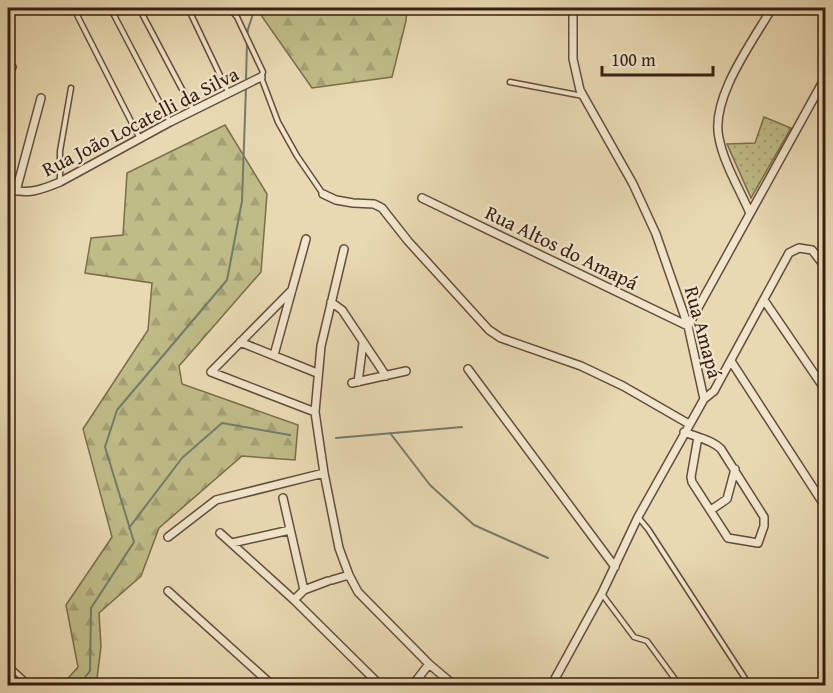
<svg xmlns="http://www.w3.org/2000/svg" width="833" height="693" viewBox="0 0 833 693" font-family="'Gentium Book Plus',serif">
<defs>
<pattern id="grass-dots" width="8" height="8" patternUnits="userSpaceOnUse" patternTransform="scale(1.5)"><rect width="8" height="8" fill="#bfbc87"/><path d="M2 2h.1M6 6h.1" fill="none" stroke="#a5a174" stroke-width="1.8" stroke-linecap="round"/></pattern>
<pattern id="forest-firs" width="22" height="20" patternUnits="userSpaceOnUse" patternTransform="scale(1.5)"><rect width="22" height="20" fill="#bfbc87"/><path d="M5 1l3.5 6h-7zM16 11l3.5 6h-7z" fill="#a5a174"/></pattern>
</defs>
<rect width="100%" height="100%" fill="#e9d9b2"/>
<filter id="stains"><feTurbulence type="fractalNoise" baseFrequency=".00333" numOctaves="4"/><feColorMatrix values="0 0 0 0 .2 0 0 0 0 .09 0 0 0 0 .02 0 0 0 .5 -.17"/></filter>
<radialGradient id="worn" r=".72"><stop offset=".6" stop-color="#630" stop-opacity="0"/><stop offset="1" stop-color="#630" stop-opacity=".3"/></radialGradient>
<path fill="url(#grass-dots)" stroke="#7b6d4d" stroke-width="1.5" d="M764,117L791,128L751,198L727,144L755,143Z"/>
<path fill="url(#forest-firs)" stroke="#7b6d4d" stroke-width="1.5" d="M256,8H407L406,21L392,77L312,88Z
M225,125L267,194L261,272L179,366L182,384L298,425L295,460L242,456L159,528L141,576L99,613L101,646L97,679L101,685H62L78,667L66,605L112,537L83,429L148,330L152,283L85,273L91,238L123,235L127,173Z"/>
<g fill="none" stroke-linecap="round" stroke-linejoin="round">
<path stroke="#717c6d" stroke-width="2" d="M247,36L248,29L255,8
M246,81L247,42
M390,433L430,485L474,525L548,558
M336,438L462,427
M129,528L182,458L222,423L290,435
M78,686L90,671L91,608L134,542L105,447L117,410L227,280L242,201L246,87"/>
<g stroke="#644d3b" stroke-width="7">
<path id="lane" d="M71,8L76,13L140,139
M139,8L193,110
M188,8L228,92
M229,8L237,17L263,72L261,77L278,122L297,156L323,194
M114,15L170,122
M510,82L583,96
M60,182V151L71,88
M638,517L648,529L750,686
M602,594L634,637L647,641L680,686
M8,665L31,686"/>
</g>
<g stroke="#644d3b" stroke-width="10">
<path id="street" d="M8,68L12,67
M8,107V111
M8,189C27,195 41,190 60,182L170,122L261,77
M16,191L41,98
M323,194L336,200L353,203L374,204L382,208L408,241L489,330L501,338L581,366L623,386L689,424
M422,198L688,326L826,76
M749,211C739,188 724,164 719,138C710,98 753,41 772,8
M344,249L321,346L315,412L324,473L339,548L349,575L358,592L429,664L455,686
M292,290L211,372L315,412
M764,300L826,391
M331,302L342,310L386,376
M240,342L317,373
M274,355L306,239
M731,361L821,500
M468,369L615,567
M358,382L363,343
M352,383L406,371
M704,399L714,391L789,253L799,248L812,250L826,268
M684,432C697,437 712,440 721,449L764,517V526L758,543L728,538L692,482L691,477L698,437
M283,498L304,590
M711,510L727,499L735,469
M220,533L294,600L381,686
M168,537L216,500L324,473
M232,543L290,530
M332,580L349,575
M168,591L273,686
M294,600L304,590L328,581
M412,686L429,664
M551,686L602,593L638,517L704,399L688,326L656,234L633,184L580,90L573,59V8"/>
</g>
<use href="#lane" stroke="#f1e6cd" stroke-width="4"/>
<use href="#street" stroke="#f1e6cd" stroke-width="7"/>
</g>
<g text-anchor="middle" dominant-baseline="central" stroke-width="4.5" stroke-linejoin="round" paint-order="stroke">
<g font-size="20" fill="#371e13" stroke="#f1e6cd">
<text transform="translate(140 121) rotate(-27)">Rua João Locatelli da Silva</text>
<text transform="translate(562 247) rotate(26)">Rua Altos do Amapá</text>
<text transform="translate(704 332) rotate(75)">Rua Amapá</text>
</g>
</g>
<rect width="833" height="693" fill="none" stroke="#e9d9b2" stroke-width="30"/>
<rect x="9" y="9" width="815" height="675" fill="none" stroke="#371e13" stroke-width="3"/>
<rect x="15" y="15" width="803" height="663" fill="none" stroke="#371e13" stroke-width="1.5"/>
<path d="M602 66v9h111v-9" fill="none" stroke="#371e13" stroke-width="3"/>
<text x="611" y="66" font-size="18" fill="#371e13" stroke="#f1e6cd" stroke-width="4.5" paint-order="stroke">100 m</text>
<rect width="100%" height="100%" filter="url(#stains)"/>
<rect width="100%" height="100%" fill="url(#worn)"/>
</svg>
